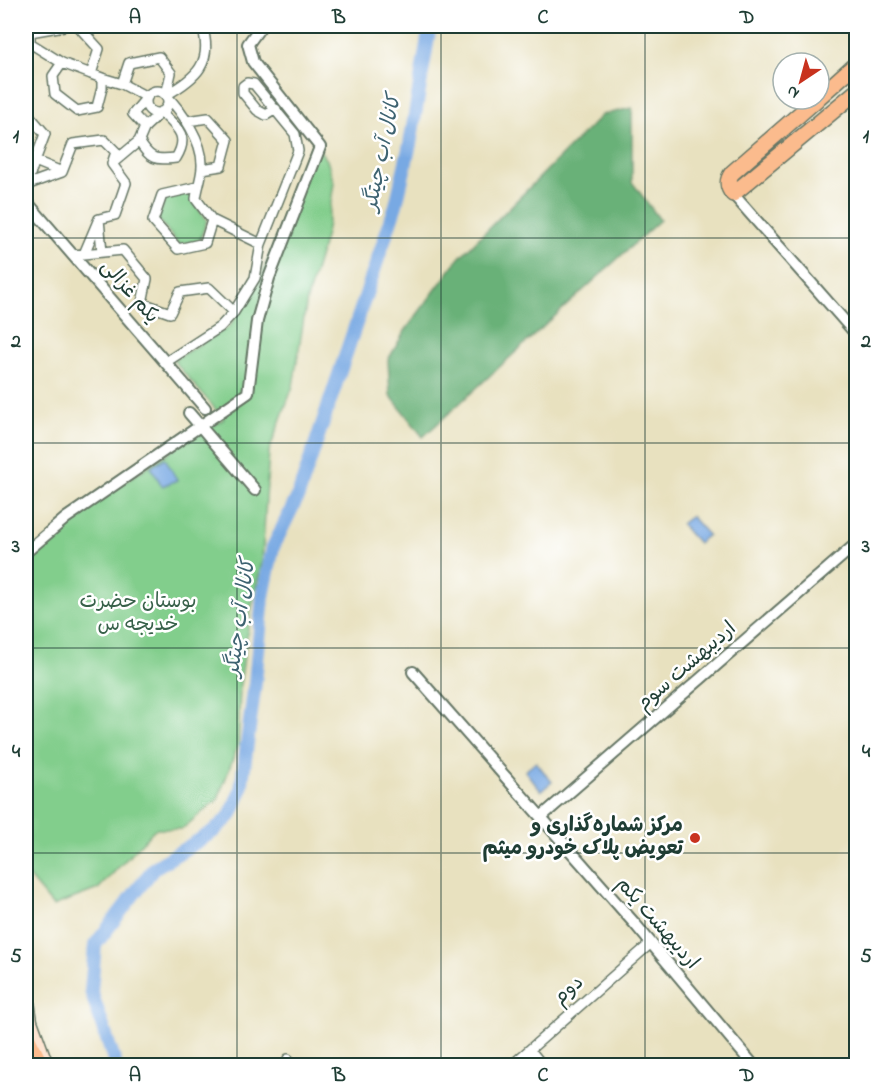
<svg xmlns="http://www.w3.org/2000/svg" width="882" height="1091" viewBox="0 0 882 1091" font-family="'Indie Flower','Playpen Sans Arabic',sans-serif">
<rect width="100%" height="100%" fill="#fff"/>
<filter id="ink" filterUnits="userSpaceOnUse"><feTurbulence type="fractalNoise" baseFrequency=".0167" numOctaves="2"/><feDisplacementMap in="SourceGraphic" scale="12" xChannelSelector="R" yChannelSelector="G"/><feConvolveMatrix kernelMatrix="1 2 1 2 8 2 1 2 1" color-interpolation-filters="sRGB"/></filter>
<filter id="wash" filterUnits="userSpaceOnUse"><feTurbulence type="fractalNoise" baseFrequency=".008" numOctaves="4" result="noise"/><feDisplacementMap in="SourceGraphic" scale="24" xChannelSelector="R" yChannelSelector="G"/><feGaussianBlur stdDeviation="1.35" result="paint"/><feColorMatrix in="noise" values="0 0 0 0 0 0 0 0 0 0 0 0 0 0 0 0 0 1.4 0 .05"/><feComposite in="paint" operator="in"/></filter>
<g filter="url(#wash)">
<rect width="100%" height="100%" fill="#e8e1bf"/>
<path fill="#82ce8c" stroke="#508660" stroke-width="1.5" d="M314,143L327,160L334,183L326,234L307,299L293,386L269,451L262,562L250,614L240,685L238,745L218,799L182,829H155L98,889L53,906L26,874V558C87,507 154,459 224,419L173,360L229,327L258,284Z
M192,192V201L207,220L200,240L179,245L158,219L166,197Z"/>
<path fill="#69b178" stroke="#447756" stroke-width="1.5" d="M632,108V182L660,220L423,437L390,395L388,360L405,331L459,258L602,115Z"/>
<path fill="#78a9e3" stroke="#4c738c" stroke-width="1.5" d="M165,458L177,480L162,486L151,467Z
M691,516L708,535L698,543L681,524Z
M536,762L552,782L541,791L525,771Z"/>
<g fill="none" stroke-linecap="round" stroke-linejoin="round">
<path stroke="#78a9e3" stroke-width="14" d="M116,1066L91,991L95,945L154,868L214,831L230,816L241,790L255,683L263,597L273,547L298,496L396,205L410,144L430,26"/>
</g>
</g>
<g filter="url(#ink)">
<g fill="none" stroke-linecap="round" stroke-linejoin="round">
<g stroke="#657665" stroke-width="12">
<path id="minor" d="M30,32L64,26
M30,43L62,63L91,74L99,49L78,26
M26,52L30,43V26
M62,63L53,76L55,94L77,111L97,107L102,88V78L91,74
M102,78L122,84L147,97L133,114L145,127
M122,84L129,63L159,57L171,73L166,95
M146 102a11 11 0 1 1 22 0a11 11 0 1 1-22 0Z
M166,95C182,112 203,141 202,166C202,177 197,188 196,199L212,220L261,244
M166,95C196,78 214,63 202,26
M26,112L45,134L26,185
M187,121L208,118L228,140L221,166L202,169
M35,161L62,172
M114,162L139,141C150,160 155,160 176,158C190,136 177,127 161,112L145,127L139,141
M26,185L62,172L73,144L104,140L116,152L112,164L126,183L115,215L99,219L102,252
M197,187L162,195L153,221L178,249L205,243L212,220
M84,254L98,221
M73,255L123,250L147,279L142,303L170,313L180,292L209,288L234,312
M166,362L220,327L234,312L255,278L261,244L298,151L295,134L254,84L247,83L243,86V93L257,110L266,115L276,109
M530,1050L543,1066
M288,1059L293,1066
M511,1066L651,943"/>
</g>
<g stroke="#657665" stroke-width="14">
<path id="tertiary" d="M733,194L856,334
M26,201L205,408
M189,413L255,490
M26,552L66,518L248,393L257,321L269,278L320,147L253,62L248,44L261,26
M413,672L635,924L754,1066
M541,817L856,544"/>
</g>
<g stroke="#657665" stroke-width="15">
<path id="secondary" d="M26,988L31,1021L46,1062"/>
</g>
<g stroke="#657665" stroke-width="18">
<path id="trunk" d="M819,97L856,64
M817,99L732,173C727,180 727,187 733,194L856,92"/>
</g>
<g stroke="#657665" stroke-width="20">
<path id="motorway" d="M26,1036L41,1066"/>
</g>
<use href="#minor" stroke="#fff" stroke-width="9"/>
<use href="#tertiary" stroke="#fff" stroke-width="10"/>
<use href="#secondary" stroke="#fde4d1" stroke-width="12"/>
<use href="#trunk" stroke="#fbbb8d" stroke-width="15"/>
<use href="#motorway" stroke="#fbbb8d" stroke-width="16"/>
</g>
</g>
<path fill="none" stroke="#1f3d34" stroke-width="1.5" stroke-opacity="0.55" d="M237,26V1066M441,26V1066M645,26V1066M26,238H856M26,443H856M26,648H856M26,853H856"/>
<circle fill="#c8321e" stroke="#fff" stroke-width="2" cx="695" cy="838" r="6"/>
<g text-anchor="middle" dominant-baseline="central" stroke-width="5" stroke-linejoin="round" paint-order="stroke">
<g font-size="20" fill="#1f3d34" stroke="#fff">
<text transform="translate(129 292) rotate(49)">یکم غزالی</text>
<text transform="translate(687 667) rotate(-41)">اردیبهشت سوم</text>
<text transform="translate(657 924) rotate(49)">اردیبهشت یکم</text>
<text transform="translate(569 991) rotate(-42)">دوم</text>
</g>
<g font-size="20" fill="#38614a" stroke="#fff">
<text x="138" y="602">بوستان حضرت<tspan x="138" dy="23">خدیجه س</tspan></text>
</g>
<g font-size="20" font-weight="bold" fill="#1f3d34" stroke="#fff" text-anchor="end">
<text x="683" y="826">مرکز شماره‌گذاری و<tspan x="683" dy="23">تعویض پلاک خودرو میثم</tspan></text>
</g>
<g font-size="21" font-style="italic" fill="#3e6371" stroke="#fff">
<text transform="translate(383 153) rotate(-78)">کانال آب چیتگر</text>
<text transform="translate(241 618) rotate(-82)">کانال آب چیتگر</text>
</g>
</g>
<rect width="882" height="1091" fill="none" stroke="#fff" stroke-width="66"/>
<g transform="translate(801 81) rotate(216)"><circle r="28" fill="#ffffff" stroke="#a5b1ae" stroke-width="1.5"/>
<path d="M0-4.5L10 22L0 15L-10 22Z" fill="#c8321e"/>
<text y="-9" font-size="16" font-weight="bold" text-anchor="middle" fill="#1f3d34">N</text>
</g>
<rect x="33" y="33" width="816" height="1025" fill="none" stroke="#1f3d34" stroke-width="2"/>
<g font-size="20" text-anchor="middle" font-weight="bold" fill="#1f3d34">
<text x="135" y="23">A</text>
<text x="339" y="23">B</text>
<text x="543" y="23">C</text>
<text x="747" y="23">D</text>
<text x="16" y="142">1</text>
<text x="866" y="142">1</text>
<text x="16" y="347">2</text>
<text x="866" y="347">2</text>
<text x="16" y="552">3</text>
<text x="866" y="552">3</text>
<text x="16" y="757">4</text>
<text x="866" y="757">4</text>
<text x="16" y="962">5</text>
<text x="866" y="962">5</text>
<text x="135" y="1081">A</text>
<text x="339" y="1081">B</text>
<text x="543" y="1081">C</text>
<text x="747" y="1081">D</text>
</g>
</svg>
